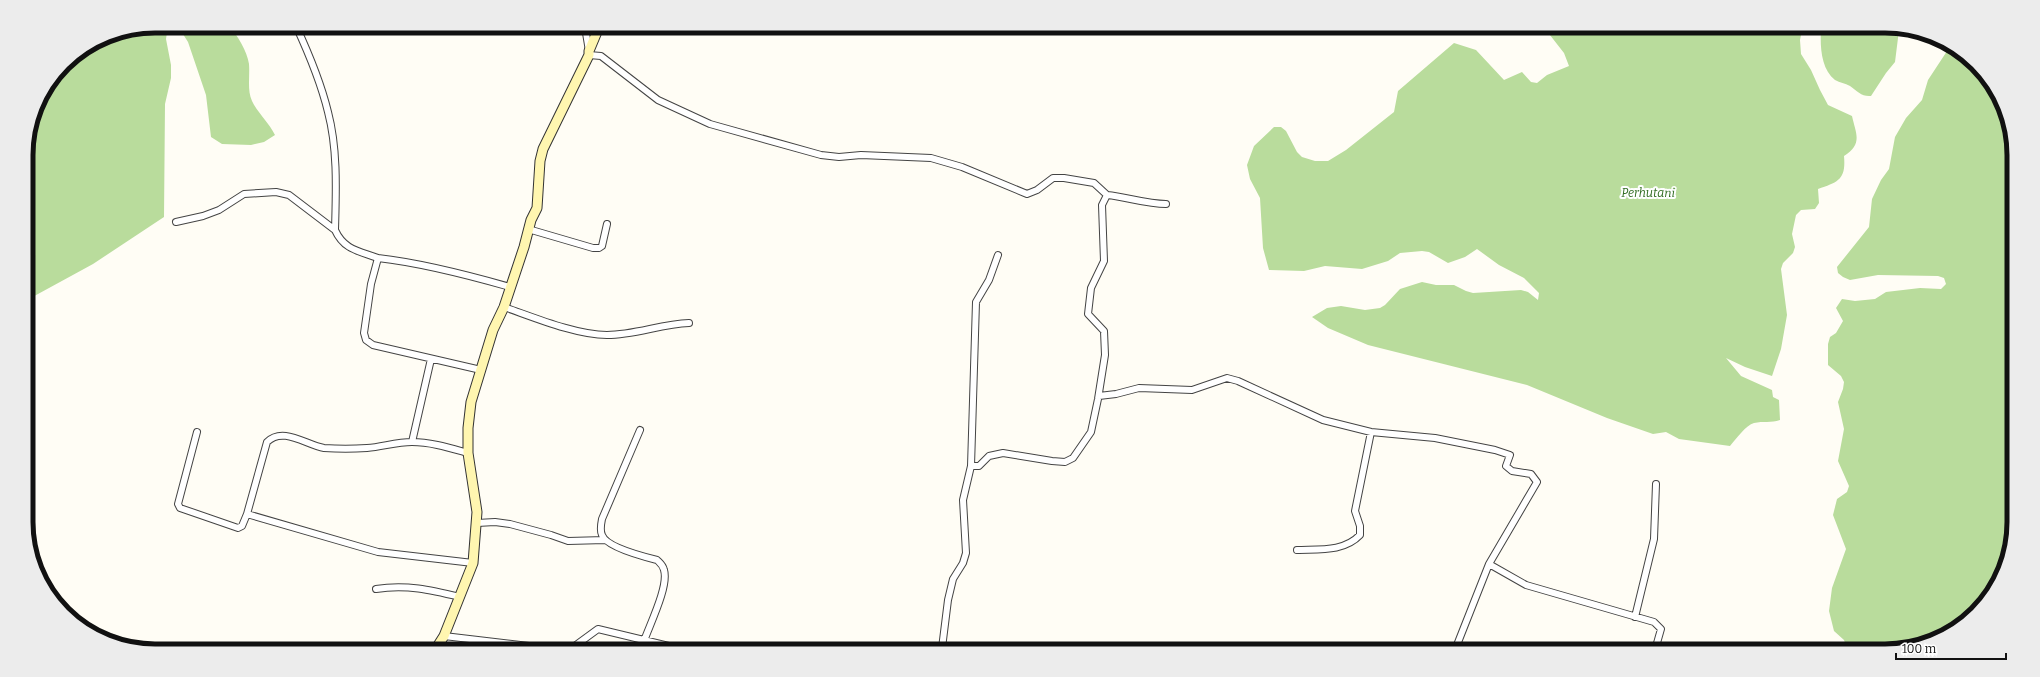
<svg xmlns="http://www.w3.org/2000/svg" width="2040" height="677" viewBox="0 0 2040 677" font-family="Bitter,serif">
<rect width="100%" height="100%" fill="#fffdf5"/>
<path fill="#b9dc9c" d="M155,26H168L166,39L171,65V78L165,104L164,217L93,264L27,300L26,147L36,106L64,64L106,36Z
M169,26H229C238,36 247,51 249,64C250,77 247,90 252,101C257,112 269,123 275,135L264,142L251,145L222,144L211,137L206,95L188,42L181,31Z
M1546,30L1616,31L1618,30H1802L1800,40L1801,54L1811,70L1820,90L1828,105L1852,116C1856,134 1863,144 1844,156C1846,179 1839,182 1818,189L1819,203L1815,209L1801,210L1796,215L1792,234L1795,247L1793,253L1783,263L1781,269L1787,315L1781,349L1772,376L1745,367L1726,358L1741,376L1772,390L1773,397L1779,400L1780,420C1771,423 1763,421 1754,423C1746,425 1736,439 1730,446L1679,439L1666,432L1653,434L1607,418L1527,385L1368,345L1328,328L1312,317L1327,308L1341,306L1365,310L1380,308L1385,305L1400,289L1422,282L1436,285H1454L1466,291L1473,293L1521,290L1528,292L1538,300L1539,293L1524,278L1499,265L1477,249L1465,257L1448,263L1429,252L1422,251L1400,253L1388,261L1362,269L1325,266L1304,271L1269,270L1263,248L1260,198L1250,179L1247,165L1254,146L1274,127H1281L1286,131L1297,152L1302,157L1315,161H1328L1346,150L1394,112L1398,91L1454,43L1476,50L1504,80L1522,72L1531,82L1537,83L1547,75L1569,66L1564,53Z
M1821,30H1899L1895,62L1886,73L1871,96C1862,97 1857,91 1850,86C1845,83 1840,83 1835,80C1821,69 1820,46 1821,30Z
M1951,45L1982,70L2012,130L2010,555L1992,593L1964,624L1934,641L1893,651H1848L1844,640L1834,631L1829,611L1832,588L1846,549L1833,515L1837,499L1847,492L1849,486L1838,461L1844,429L1838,402L1843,389L1844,382L1841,376L1828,365V344L1830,337L1836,333L1843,321L1836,308L1842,299L1855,301L1875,299L1886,292L1920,288L1941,289L1946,284L1944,278L1938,276L1878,275L1850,280L1843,277L1838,273L1837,267L1869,227L1872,199L1881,180L1889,169L1895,137L1906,118L1922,100L1928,80Z"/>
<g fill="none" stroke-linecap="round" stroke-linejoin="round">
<g stroke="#444" stroke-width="8">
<path id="street" d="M296,26C309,54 321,83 328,112C338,150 336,192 335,230C344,250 359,251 378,258L371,284L364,333L366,340L373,345L481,370
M585,27L589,51
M589,55L601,56L658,100L710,124L821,155L839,157L861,155L931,158L962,167L1027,194L1037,190L1053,178H1064L1094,183L1107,195
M176,222L203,216L219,210L244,194L276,192L289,195L335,230
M528,229L593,248H599L602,246L607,224
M378,258C422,263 468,275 510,287
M504,307C533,317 576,335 607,335C635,335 661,324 689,323
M1099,396L1116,394L1139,388L1192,390L1227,378L1238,381L1323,420L1371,432L1435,438L1495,450L1510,455L1506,466L1512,471L1531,474L1537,482L1489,564L1455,650
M640,430L602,519C601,524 600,531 602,535C606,547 645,557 657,560C660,563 663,565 664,570C669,586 650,624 644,641
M197,432L178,504L180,508L238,528L242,526L247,514L378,552L473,563
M412,442L431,359
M971,466H979L989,456L1003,453L1052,461L1065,462L1073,458L1091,432L1098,399L1105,355L1104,331L1088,314L1091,288L1104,261L1102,205L1107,195C1127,197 1146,204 1166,204
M247,514L267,442C283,426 306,445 324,448C338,449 353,449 367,448C382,447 396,442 412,442C431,442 450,448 468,453
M477,523L495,522L510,524L551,535L568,541L605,540
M1297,550C1319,549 1344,552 1360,535V526L1355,511L1371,432
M1489,564L1526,585L1654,622L1661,629L1655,650
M376,589C406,584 431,590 460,597
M1635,617L1654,539L1656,484
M444,636L546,648
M572,648L598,629L677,648
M942,648L948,600L953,579L963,563L966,553L963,500L971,466L976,302L989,280L998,255"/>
</g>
<g stroke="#333" stroke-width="11">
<path id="secondary" d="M437,647L444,636L473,563L477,512L468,453V428L471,402L493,330L504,307L524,247L531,220L537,208L540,161L543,149L589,55V51L599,27"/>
</g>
<use href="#street" stroke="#fff" stroke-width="6"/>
<use href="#secondary" stroke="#fff6b0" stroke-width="9"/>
</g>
<g text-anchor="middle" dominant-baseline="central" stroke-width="4" stroke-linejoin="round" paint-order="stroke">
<g font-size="12" font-style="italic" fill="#2f6b1f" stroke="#fff">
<text x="1648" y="193">Perhutani</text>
</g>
</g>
<path d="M0 0H2040V677H0ZM155 33H1885A122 122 0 0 1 2007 155V522A122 122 0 0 1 1885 644H155A122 122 0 0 1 33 522V155A122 122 0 0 1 155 33Z" fill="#ececec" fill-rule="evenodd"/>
<path fill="none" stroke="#111" stroke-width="5" d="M155 33H1885A122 122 0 0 1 2007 155V522A122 122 0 0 1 1885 644H155A122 122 0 0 1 33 522V155A122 122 0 0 1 155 33Z"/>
<path d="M1896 653v6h110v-6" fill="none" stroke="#111111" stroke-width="2"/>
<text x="1902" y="653" font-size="12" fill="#111111" stroke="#ffffff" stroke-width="3" paint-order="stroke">100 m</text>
</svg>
